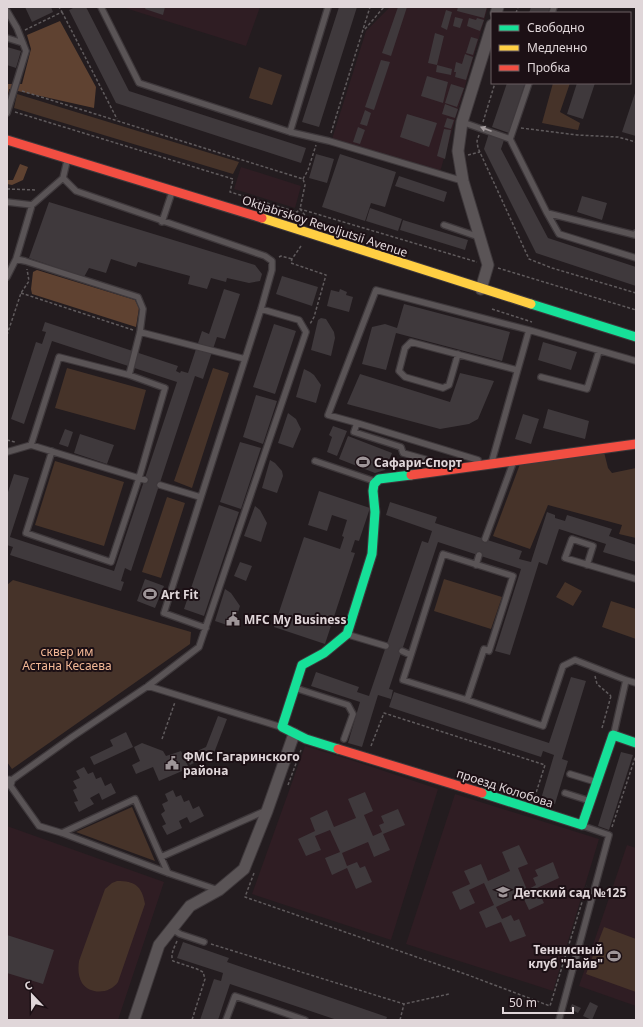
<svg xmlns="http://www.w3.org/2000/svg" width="643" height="1027" viewBox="0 0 643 1027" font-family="'Noto Sans',sans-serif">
<rect width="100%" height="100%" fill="#231c1f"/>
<path fill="#2f1d23" d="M122,7H260L246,46Z
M390,7H488L440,172L332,139L366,31Z
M241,167L301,186L295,208L234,189Z
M305,746L348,759L438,789L391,940L252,894Z
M455,794L599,839L553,991L406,944Z
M7,826L164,882L118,1020H7Z
M627,845L636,848V1006L579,986Z"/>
<path fill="#463329" d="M259,67L282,75L272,105L249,98Z
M553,83H570L560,112L580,123L578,130L542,123Z
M17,94L239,162L233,174L14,108Z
M67,368L146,390L135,430L55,408Z
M213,368L229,373L192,488L174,481Z
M604,452L608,468L612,473L636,468V538L619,534L622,525L548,505L530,549L493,536L520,464Z
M55,461L124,482L104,546L35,525Z
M167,497L185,503L161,578L142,572Z
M444,579L502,597L491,629L434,611Z
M13,580L191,632L190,644L12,769L7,762V585Z
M565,582L582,591L573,606L556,597Z
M611,601L636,609V639L602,627Z
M132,807L155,861L76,832Z
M117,881C135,881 142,886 145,904L118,982C110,994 90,995 82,983C78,976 78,969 79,961L105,889L112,883Z
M604,927L636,939V992L586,974Z"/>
<path fill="#5f4231" d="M60,21L96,87L94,108L9,89L7,99V84H22L31,49L27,35Z
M20,164L28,167L23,180L12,185L7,184V180H13Z
M37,270L135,300L139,308L136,327L32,294L31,289L33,272Z"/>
<path fill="#3f393c" d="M25,7H51L53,12L32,22Z
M75,7H86L129,91L306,148L301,163L116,103L69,10Z
M146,7H165L163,15L145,9Z
M339,7H357L319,127L302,122Z
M398,7H407L391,56L382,53Z
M458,7H487L484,18L457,11Z
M531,7H550L548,13H529Z
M446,10L452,12L447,30L441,27Z
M455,17L463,19L460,28L453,26Z
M469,18L476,20L477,18L484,20L480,31L467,26Z
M435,33L444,36L437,65L452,69L451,75L436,72L437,65L428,63Z
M471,37L478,39L473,55L466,53Z
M7,47L21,51L16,68L7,65Z
M465,54L473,57L466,80L455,77L456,72H454L456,62L462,64Z
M381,60L390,62L374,110L365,107Z
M427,76L448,82L443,103L421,96Z
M507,83H525L509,133L492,127Z
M577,83H595L583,119L567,114Z
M451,84L464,88L457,107L445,103Z
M636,90V136L622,132Z
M445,104L458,109L455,118L442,114Z
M365,110L371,113L367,126L360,124Z
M407,114L437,123L429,147L400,137Z
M447,118L454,120L451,129L444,127Z
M358,127L365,130L360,144L353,142Z
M444,129L451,130L445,159L437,156Z
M489,133L504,140L501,149L548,238L636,267V286L536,253L484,149Z
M316,154L334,159L327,183L309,178Z
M340,154L396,172L385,207L371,203L365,221L322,207Z
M399,176L447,192L444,202L395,186Z
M582,196L607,203L602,220L577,212Z
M49,202L255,265L262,274L260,281L249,283L227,278L226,282L211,278L207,289L188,284L190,276L138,262L136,267L111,259L106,273L89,268L84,277L29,258Z
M370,208L402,219L398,231L366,221Z
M403,220L468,240L465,250L400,230Z
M282,276L318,287L312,306L276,294Z
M224,289L240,294L225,339L217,337L203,379L195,376L131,571L125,568L121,581L124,582L121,591L10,555L13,547L7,545V495L14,474L29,478L10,537L114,571L177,382L52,341L24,424L11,419L36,342L42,344L46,332L42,331L45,322L178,366L176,371L180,373L181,371L188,373L202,331L209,334Z
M340,289L347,292L346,295L353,297L349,312L327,306L331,290L339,292Z
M404,304L510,332L502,361L396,333L386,370L362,364L372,327L385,324L397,328Z
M321,318L326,319L334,332L335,338L331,356L311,350L318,320Z
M274,324L296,331L275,394L253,387Z
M543,342L577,352L571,370L538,360Z
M304,369L310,372L314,375L321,385L316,403L296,397Z
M460,373L494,381L478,419L469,424L440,429L347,404L360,374L450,402Z
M256,395L277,401L263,444L243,437Z
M548,409L589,421L585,439L543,428Z
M288,413L296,419L301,429L293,448L278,443Z
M523,414L539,419L531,444L515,439Z
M333,426L347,431L337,456L327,452L332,437L329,435Z
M65,429L73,432L68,447L59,444Z
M80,434L114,445L107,464L74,453Z
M348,436L392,453L385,470L375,473L339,459Z
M240,442L261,448L241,509L220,502Z
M270,460L275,463L282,471L283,476L277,493L262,488Z
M319,491L370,508L359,541L355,540L351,552L355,553L325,644L274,627L304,537L340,549L344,537L342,536L347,520L332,515L327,531L308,525Z
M390,502L437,517L435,523L522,551L519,559L531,562L547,512L555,515V518L565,521L567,515L612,529L609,536L636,545V562L603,552L606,544L559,529L547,565L539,562L510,655L495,651L521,569L438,542L389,689L393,690L391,699L378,695L362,747L348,743L360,702L311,686L316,672L359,687L357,692L369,696L422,541L428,543L432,531L386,515Z
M219,505L239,512L204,616L184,609Z
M255,506L260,510L267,523L261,542L244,536Z
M240,562L252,566L246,581L234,576Z
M145,579L164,586L155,608L137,601Z
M225,589L231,593L240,606L233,627L215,621Z
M571,677L586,681L562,759L568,761L555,804L541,799L554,755L543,751L541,757L389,707L394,692L549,743Z
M218,716L227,719L214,753L190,765L186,756L206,747Z
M126,732L133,747L94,765L90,757L113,746L110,740Z
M142,743L163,751L166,756L181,751L189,768L159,781L153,767L136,774L132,765L140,761L134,747Z
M621,752L633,755L609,830L598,826Z
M84,767L88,774L93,772L96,779L101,777L105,786L111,783L116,793L102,800L99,793L90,798L94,804L79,812L74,802L78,801L73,790L77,788L73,781L80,778L76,771Z
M173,790L176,797L181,795L184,802L189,800L193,809L199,806L204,816L190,823L187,817L179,821L182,828L167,835L162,826L166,824L161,814L165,811L162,804L168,801L165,794Z
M365,792L373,811L364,815L373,836L382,832L379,825L384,823L381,816L398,809L405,825L383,834L390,850L374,857L368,842L342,853L347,866L357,862L360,868L365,866L372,882L356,889L347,868L332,875L325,858L340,852L330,830L315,836L321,850L306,856L298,839L315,831L310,818L327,810L334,827L356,818L348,799Z
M519,845L528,864L518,868L527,890L536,885L533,878L538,876L535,870L553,862L559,878L537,888L544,903L529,910L522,895L496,907L502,919L511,915L514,921L519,919L526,936L510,942L501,922L486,928L479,912L494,905L484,883L469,890L475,903L460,910L452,892L470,884L464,871L481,864L488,881L510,871L502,852Z
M7,935L54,950L43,984L7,973Z
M183,942L229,958L227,962L387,1017L386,1020H337L230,984L218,1020H200L214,979L221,981L223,973L177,958Z
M590,1002L598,1006L592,1020L583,1016Z
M572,1004L581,1008L578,1013L570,1009Z"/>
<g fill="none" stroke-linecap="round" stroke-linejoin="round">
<g stroke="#3e383b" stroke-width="8">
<path id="lane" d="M101,7L139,83L290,132L329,141L463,181
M7,11L17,28L26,51L7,113
M552,13L554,7
M7,38L23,43
M462,122L510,139L547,213L635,235L636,233
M290,132L328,7
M510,139L529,83
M63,178L76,191L265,256L272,261V270L261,309L164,613L206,628
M7,202L32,205
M547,213L559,234L636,258
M162,222L172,192
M444,225L479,237
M16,259L25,261L138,297L143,309L140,332L129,375L59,357L31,445
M7,277L16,259L32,205L63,178L67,161
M140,332L245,359
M458,354L449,385L443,388L405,377L399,371L405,348L411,342L517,370
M541,377L587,389L599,351
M357,423L478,460
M52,451L26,533L111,562L139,478L165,388L129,375
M7,452L31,445L145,480
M315,461L374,481
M492,461L529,330
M441,469L435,462L403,453L401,447L354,432L357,423L328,415L376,290L529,330L636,361
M160,485L200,497
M485,539L513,463
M476,565L479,555
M587,565L593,546L572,539L565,558L636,579
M349,635L386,646
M402,651L411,655L403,680L467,700L484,649L489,651L513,576L443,554L411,655
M148,686L281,727
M295,688L348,705L353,714L344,739
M467,700L543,726L563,666L575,660L626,680
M614,733L626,680L636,683
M570,774L596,782
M7,781L39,826L62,833L168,873L218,890
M9,782L72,737L148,686L199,647L306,332L299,320L261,309
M565,793L590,801
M62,833L135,799L168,873
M161,857L265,811
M172,929L180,934L204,942
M226,1020L235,996L305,1020
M559,1020L609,835L583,826"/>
</g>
<g stroke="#3e383b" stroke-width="13">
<path id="street" d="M496,13L498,7
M481,289L488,265L463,181L458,151L462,122L492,25
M7,783L9,782
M134,1020L159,945L190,906L219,890L244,869L267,811L294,734"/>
</g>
<g stroke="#3e383b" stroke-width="11">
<path id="fast" d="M531,304L636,337
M338,749L306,739L282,727L302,665L324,653L347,634L372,554L375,512L373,491L374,484L379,479L411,475
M482,793L582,825L613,735L636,743"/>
</g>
<g stroke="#3e383b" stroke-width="11">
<path id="slow" d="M262,218L531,304"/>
</g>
<g stroke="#3e383b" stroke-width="11">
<path id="jam" d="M7,140L262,218
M411,475L636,444
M338,749L482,793"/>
</g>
<path stroke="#605b5d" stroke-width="1.5" stroke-dasharray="3 2" stroke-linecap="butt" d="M62,12L117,119
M516,13L518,7
M365,29L384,7
M25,30L62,12L59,7
M22,91L303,179L305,185L300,209L308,219
M15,112L233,179L230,192L297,212L300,209L477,262
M483,122L495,83
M521,128L577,135L618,137L636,142
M331,133L370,7
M479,135L477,141L478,148L529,259L552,268L636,293
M468,155L480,152
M303,179L308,170L316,145
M7,189L37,190
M301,246L292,259L291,263L326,275L314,317L310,324
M279,257L281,256L292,259
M498,268L636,310
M21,293L133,330
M492,309L532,322
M7,335L21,293L29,281L27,269
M7,440L15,442
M595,676L597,684L611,696
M602,728L611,696
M162,739L175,702
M371,746L384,713L545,765L535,796
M288,785L301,750
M612,827L636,755
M254,873L245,897L468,975L550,1006L587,886
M177,941C174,948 170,955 173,961L197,969L203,972L205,979L192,1020
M211,944L404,1004L449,994
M400,1020L404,1004"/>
<use href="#lane" stroke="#5a5456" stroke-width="5.5"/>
<use href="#street" stroke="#5a5456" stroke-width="11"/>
<use href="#fast" stroke="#16e098" stroke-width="9"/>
<use href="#slow" stroke="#ffcf43" stroke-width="9"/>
<use href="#jam" stroke="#f24e42" stroke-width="9"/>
</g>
<defs><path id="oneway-solid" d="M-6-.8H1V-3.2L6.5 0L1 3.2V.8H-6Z"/></defs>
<use fill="#a49c9e" href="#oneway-solid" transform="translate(486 129) rotate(-159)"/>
<defs>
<g id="stadium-bare" transform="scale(1.08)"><path d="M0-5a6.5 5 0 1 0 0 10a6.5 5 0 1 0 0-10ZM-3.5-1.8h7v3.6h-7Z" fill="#9e9598" stroke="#1c1015" stroke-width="2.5" paint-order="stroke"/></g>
<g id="civic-bare" transform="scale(1.08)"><path d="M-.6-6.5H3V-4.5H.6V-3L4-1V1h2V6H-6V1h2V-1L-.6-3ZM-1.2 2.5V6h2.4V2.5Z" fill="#9e9598" stroke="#1c1015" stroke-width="2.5" paint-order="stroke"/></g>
<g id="school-bare" transform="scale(1.08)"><path d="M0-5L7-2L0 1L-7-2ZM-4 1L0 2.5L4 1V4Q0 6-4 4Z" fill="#9e9598" stroke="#1c1015" stroke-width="2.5" paint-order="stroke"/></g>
</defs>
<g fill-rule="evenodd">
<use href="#stadium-bare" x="363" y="462"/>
<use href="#stadium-bare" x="150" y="594"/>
<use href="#civic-bare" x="233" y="619"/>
<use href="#civic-bare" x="172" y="763"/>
<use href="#school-bare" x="503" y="892"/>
<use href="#stadium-bare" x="614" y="956"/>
</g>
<g text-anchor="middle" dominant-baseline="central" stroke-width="4" stroke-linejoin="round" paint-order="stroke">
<g font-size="12" fill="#e0d6d9" stroke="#1c1015">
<text transform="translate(325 226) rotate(18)">Oktjabrskoy Revoljutsii Avenue</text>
<text transform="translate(505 788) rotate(18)">проезд Колобова</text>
</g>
<g font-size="12" font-weight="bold" fill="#e0d6d9" stroke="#1c1015" text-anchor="start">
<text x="374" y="462">Сафари-Спорт</text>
<text x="161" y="594">Art Fit</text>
<text x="244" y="619">MFC My Business</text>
<text x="183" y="756">ФМС Гагаринского<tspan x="183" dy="14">района</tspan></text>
<text x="514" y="892">Детский сад №125</text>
<text x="603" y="949" text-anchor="end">Теннисный<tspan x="603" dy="14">клуб "Лайв"</tspan></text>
</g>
<g font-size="12" fill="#f4b895" stroke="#1c1015">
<text x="67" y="651">сквер им<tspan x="67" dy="14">Астана Кесаева</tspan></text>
</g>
</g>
<rect width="643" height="1027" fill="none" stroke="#e0d6d9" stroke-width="16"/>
<rect x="491" y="12" width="140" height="72" fill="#1c1015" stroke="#6a5f63"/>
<rect x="499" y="25" width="20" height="6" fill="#16e098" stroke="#6a5f63"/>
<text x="527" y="32" font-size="12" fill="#e0d6d9">Свободно</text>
<rect x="499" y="45" width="20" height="6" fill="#ffcf43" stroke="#6a5f63"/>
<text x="527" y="52" font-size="12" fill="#e0d6d9">Медленно</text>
<rect x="499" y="65" width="20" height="6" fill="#f24e42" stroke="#6a5f63"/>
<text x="527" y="72" font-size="12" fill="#e0d6d9">Пробка</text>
<g transform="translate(32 995) rotate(338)" stroke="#1c1015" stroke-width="3" paint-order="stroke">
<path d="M0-3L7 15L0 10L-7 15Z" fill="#e0d6d9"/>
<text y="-6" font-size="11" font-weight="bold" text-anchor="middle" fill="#e0d6d9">С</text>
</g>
<path d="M503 1007v6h70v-6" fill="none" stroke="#e0d6d9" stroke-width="2"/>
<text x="509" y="1007" font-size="12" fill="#e0d6d9" stroke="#1c1015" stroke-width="3" paint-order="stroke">50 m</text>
</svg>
